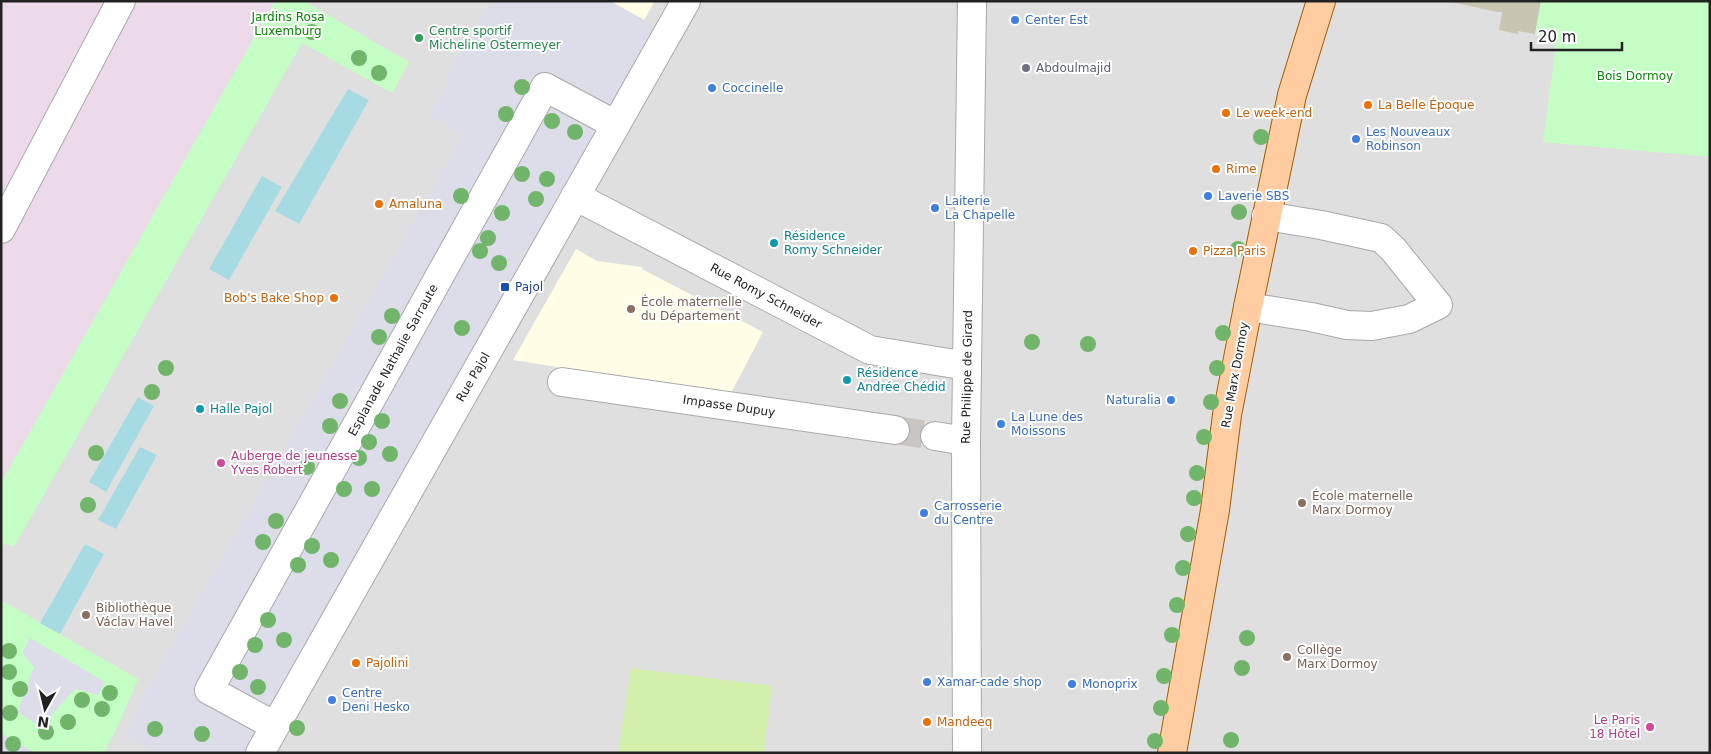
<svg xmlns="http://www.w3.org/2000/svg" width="1711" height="754" viewBox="0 0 1711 754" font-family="'DejaVu Sans',sans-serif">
<rect width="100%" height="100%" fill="#f3eee8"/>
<path fill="#e0dfdf" d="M275,1H1710V753H1V483Z"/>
<path fill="#ecdaea" d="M1,1H275L1,483Z"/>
<path fill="#fffde5" d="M610,1H655L644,20Z
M576,249L597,261L642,267V269L763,332L730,395L557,369V367L513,360Z"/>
<path fill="#c8c6b3" d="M1447,1H1541L1535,34L1518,31V34L1499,30L1502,12H1497Z"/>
<path fill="#d3efac" d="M631,668L772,686L764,753H618Z"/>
<path fill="#c5fec4" d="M275,1H304L409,62L392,93L302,43L14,547L5,543L1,550V483Z
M1541,1H1710V157L1543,142L1557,37L1535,34Z
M4,602L138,679L117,728L104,753H1V603Z"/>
<path fill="#dcdde9" d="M491,1H610L660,29L532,253L524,249L514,268L522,272L246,753H155L125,736L150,685L463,135L430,116L448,84L444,81Z
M30,638L105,682L98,695L75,689L41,727L17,712L34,667L22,653Z
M1,733L35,753H1Z"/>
<path fill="#a6dbe3" d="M348,89L369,100L299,224L275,211Z
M262,176L282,187L229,280L209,269Z
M138,397L154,406L106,492L89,482Z
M140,447L157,455L116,529L98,520Z
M85,544L104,554L60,634L40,623Z"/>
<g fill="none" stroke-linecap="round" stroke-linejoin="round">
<path stroke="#c9c5c0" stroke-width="28" stroke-dasharray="28 14" stroke-linecap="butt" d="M895,430L935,436"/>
<g stroke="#a9a9a9" stroke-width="30">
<path id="minor" d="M575,196L870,350L967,366
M1,229L121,1
M1248,307L1311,317L1347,325L1372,326L1409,319L1438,305L1393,249L1381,238L1321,225L1266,216
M562,382L895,430
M935,436L966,441
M275,726L209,690L545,87L616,125
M260,753L686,1
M967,753L966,441L972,1"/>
</g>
<g stroke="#a05c00" stroke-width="30">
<path id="major" d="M1172,753L1215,510L1227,415L1248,307L1292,95L1321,1"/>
</g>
<use href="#minor" stroke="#fff" stroke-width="28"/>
<use href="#major" stroke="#ffcda1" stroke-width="28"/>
</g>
<g fill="#71b56b">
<circle cx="312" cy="32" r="8"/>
<circle cx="359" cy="58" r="8"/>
<circle cx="379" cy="73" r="8"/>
<circle cx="522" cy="87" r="8"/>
<circle cx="506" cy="114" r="8"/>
<circle cx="552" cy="121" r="8"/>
<circle cx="575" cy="132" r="8"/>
<circle cx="1261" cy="137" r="8"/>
<circle cx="522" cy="174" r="8"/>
<circle cx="547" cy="179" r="8"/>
<circle cx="461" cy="196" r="8"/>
<circle cx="536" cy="199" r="8"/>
<circle cx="1239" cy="212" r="8"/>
<circle cx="502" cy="213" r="8"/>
<circle cx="488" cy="238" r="8"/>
<circle cx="1238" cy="249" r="8"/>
<circle cx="480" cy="251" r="8"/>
<circle cx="499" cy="263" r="8"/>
<circle cx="392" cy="316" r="8"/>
<circle cx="462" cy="328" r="8"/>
<circle cx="1223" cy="333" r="8"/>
<circle cx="379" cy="337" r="8"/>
<circle cx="1032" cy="342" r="8"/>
<circle cx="1088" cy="344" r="8"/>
<circle cx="166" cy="368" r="8"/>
<circle cx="1217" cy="368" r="8"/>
<circle cx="152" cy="392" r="8"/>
<circle cx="340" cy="401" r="8"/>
<circle cx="1211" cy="402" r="8"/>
<circle cx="382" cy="421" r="8"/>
<circle cx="330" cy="426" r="8"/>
<circle cx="1204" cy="437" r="8"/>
<circle cx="369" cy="442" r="8"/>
<circle cx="96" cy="453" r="8"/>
<circle cx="390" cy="454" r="8"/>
<circle cx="359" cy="458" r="8"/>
<circle cx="307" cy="467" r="8"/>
<circle cx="1197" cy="473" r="8"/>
<circle cx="344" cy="489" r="8"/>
<circle cx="372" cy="489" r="8"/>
<circle cx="1194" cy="498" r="8"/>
<circle cx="88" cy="505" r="8"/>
<circle cx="276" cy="521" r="8"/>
<circle cx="1188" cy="534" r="8"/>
<circle cx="263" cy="542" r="8"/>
<circle cx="312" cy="546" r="8"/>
<circle cx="331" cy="560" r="8"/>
<circle cx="298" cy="565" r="8"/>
<circle cx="1183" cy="568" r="8"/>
<circle cx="1177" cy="605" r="8"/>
<circle cx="268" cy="620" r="8"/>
<circle cx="1172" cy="635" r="8"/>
<circle cx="1247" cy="638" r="8"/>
<circle cx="284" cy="640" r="8"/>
<circle cx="255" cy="645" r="8"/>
<circle cx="9" cy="651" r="8"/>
<circle cx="1242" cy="668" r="8"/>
<circle cx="9" cy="672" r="8"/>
<circle cx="240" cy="672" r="8"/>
<circle cx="1164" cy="676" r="8"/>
<circle cx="258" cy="687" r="8"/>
<circle cx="20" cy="689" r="8"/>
<circle cx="110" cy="693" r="8"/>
<circle cx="82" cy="700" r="8"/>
<circle cx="1161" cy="708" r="8"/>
<circle cx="102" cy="709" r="8"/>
<circle cx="10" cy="713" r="8"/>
<circle cx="68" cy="722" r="8"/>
<circle cx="297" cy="728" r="8"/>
<circle cx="155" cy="729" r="8"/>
<circle cx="46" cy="732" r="8"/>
<circle cx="202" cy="734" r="8"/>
<circle cx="1231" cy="740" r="8"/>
<circle cx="1155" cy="741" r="8"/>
<circle cx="13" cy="744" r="8"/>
</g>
<g fill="#3f7fe0" stroke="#fff" stroke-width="2">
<circle cx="1015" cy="20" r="5"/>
<circle cx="712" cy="88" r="5"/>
<circle cx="1356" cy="139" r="5"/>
<circle cx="1208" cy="196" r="5"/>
<circle cx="935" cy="208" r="5"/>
<circle cx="1171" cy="400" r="5"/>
<circle cx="1001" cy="424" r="5"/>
<circle cx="924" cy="513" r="5"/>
<circle cx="927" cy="682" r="5"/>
<circle cx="1072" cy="684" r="5"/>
<circle cx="332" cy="700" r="5"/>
</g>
<circle fill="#2e9e5b" stroke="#fff" stroke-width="2" cx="419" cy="38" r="5"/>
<circle fill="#6b7280" stroke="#fff" stroke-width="2" cx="1026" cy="68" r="5"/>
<g fill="#e8710a" stroke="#fff" stroke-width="2">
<circle cx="1368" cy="105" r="5"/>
<circle cx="1226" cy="113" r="5"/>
<circle cx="1216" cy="169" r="5"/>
<circle cx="379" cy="204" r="5"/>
<circle cx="1193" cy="251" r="5"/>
<circle cx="334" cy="298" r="5"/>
<circle cx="356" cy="663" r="5"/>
<circle cx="927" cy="722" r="5"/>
</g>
<g fill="#0f9aa8" stroke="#fff" stroke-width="2">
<circle cx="774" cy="243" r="5"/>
<circle cx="847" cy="380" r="5"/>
<circle cx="200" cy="409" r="5"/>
</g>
<rect fill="#1a4fb4" stroke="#fff" stroke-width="2" x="500" y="282" width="10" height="10" rx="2.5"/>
<g fill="#8d6e63" stroke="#fff" stroke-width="2">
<circle cx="631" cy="309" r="5"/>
<circle cx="1302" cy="503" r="5"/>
<circle cx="86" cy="615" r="5"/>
<circle cx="1287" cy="657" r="5"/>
</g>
<g fill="#d1479c" stroke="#fff" stroke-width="2">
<circle cx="221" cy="463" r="5"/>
<circle cx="1650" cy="727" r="5"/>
</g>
<g text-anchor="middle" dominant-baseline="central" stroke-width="4" stroke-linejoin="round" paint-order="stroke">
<g font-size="12" fill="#068704" stroke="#fff">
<text x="288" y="17">Jardins Rosa<tspan x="288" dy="14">Luxemburg</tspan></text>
<text x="1635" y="76">Bois Dormoy</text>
</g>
<g font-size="12" fill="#366cbe" stroke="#fff" text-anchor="start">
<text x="1025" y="20">Center Est</text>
<text x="722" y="88">Coccinelle</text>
<text x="1366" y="132">Les Nouveaux<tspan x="1366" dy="14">Robinson</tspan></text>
<text x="1218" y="196">Laverie SBS</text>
<text x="945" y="201">Laiterie<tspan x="945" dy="14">La Chapelle</tspan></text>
<text x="1161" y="400" text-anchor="end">Naturalia</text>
<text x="1011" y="417">La Lune des<tspan x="1011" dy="14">Moissons</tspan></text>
<text x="934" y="506">Carrosserie<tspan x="934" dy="14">du Centre</tspan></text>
<text x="937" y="682">Xamar-cade shop</text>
<text x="1082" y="684">Monoprix</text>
<text x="342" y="693">Centre<tspan x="342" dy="14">Deni Hesko</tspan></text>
</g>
<g font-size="12" fill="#27864d" stroke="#fff" text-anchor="start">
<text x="429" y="31">Centre sportif<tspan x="429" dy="14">Micheline Ostermeyer</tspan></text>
</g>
<g font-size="12" fill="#5b616d" stroke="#fff" text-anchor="start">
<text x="1036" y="68">Abdoulmajid</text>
</g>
<g font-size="12" fill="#c56008" stroke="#fff" text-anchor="start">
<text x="1378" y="105">La Belle Époque</text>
<text x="1236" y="113">Le week-end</text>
<text x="1226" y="169">Rime</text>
<text x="389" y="204">Amaluna</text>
<text x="1203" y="251">Pizza Paris</text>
<text x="324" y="298" text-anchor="end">Bob's Bake Shop</text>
<text x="366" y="663">Pajolini</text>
<text x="937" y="722">Mandeeq</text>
</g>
<g font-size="12" fill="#0d838f" stroke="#fff" text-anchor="start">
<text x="784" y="236">Résidence<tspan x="784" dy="14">Romy Schneider</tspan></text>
<text x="857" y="373">Résidence<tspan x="857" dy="14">Andrée Chédid</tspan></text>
<text x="210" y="409">Halle Pajol</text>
</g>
<g font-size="12" fill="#164399" stroke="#fff" text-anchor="start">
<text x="515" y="287">Pajol</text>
</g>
<g font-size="12" fill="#222" stroke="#fff">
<text transform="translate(766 296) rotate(28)">Rue Romy Schneider</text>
<text transform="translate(393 360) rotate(-61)">Esplanade Nathalie Sarraute</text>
<text transform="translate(1235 375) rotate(-80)">Rue Marx Dormoy</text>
<text transform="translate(473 377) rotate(-60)">Rue Pajol</text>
<text transform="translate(967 377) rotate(-89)">Rue Philippe de Girard</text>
<text transform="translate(729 406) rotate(8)">Impasse Dupuy</text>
</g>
<g font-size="12" fill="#785e54" stroke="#fff" text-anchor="start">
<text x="641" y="302">École maternelle<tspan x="641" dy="14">du Département</tspan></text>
<text x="1312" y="496">École maternelle<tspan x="1312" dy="14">Marx Dormoy</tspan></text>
<text x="96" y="608">Bibliothèque<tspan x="96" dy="14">Václav Havel</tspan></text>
<text x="1297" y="650">Collège<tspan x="1297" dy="14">Marx Dormoy</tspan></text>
</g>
<g font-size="12" fill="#b23c85" stroke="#fff" text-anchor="start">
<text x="231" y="456">Auberge de jeunesse<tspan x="231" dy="14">Yves Robert</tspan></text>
<text x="1640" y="720" text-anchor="end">Le Paris<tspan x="1640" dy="14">18 Hôtel</tspan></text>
</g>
</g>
<rect width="1711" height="754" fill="none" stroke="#222222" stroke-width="5"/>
<g transform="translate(45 709) rotate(188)" stroke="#ffffff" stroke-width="4" paint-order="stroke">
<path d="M0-4L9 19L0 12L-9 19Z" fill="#222222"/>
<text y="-8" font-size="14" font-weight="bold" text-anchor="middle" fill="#222222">N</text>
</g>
<path d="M1531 42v8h91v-8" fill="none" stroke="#222222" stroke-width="2.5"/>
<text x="1538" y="42" font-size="15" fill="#222222" stroke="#ffffff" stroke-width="4" paint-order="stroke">20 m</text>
</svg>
